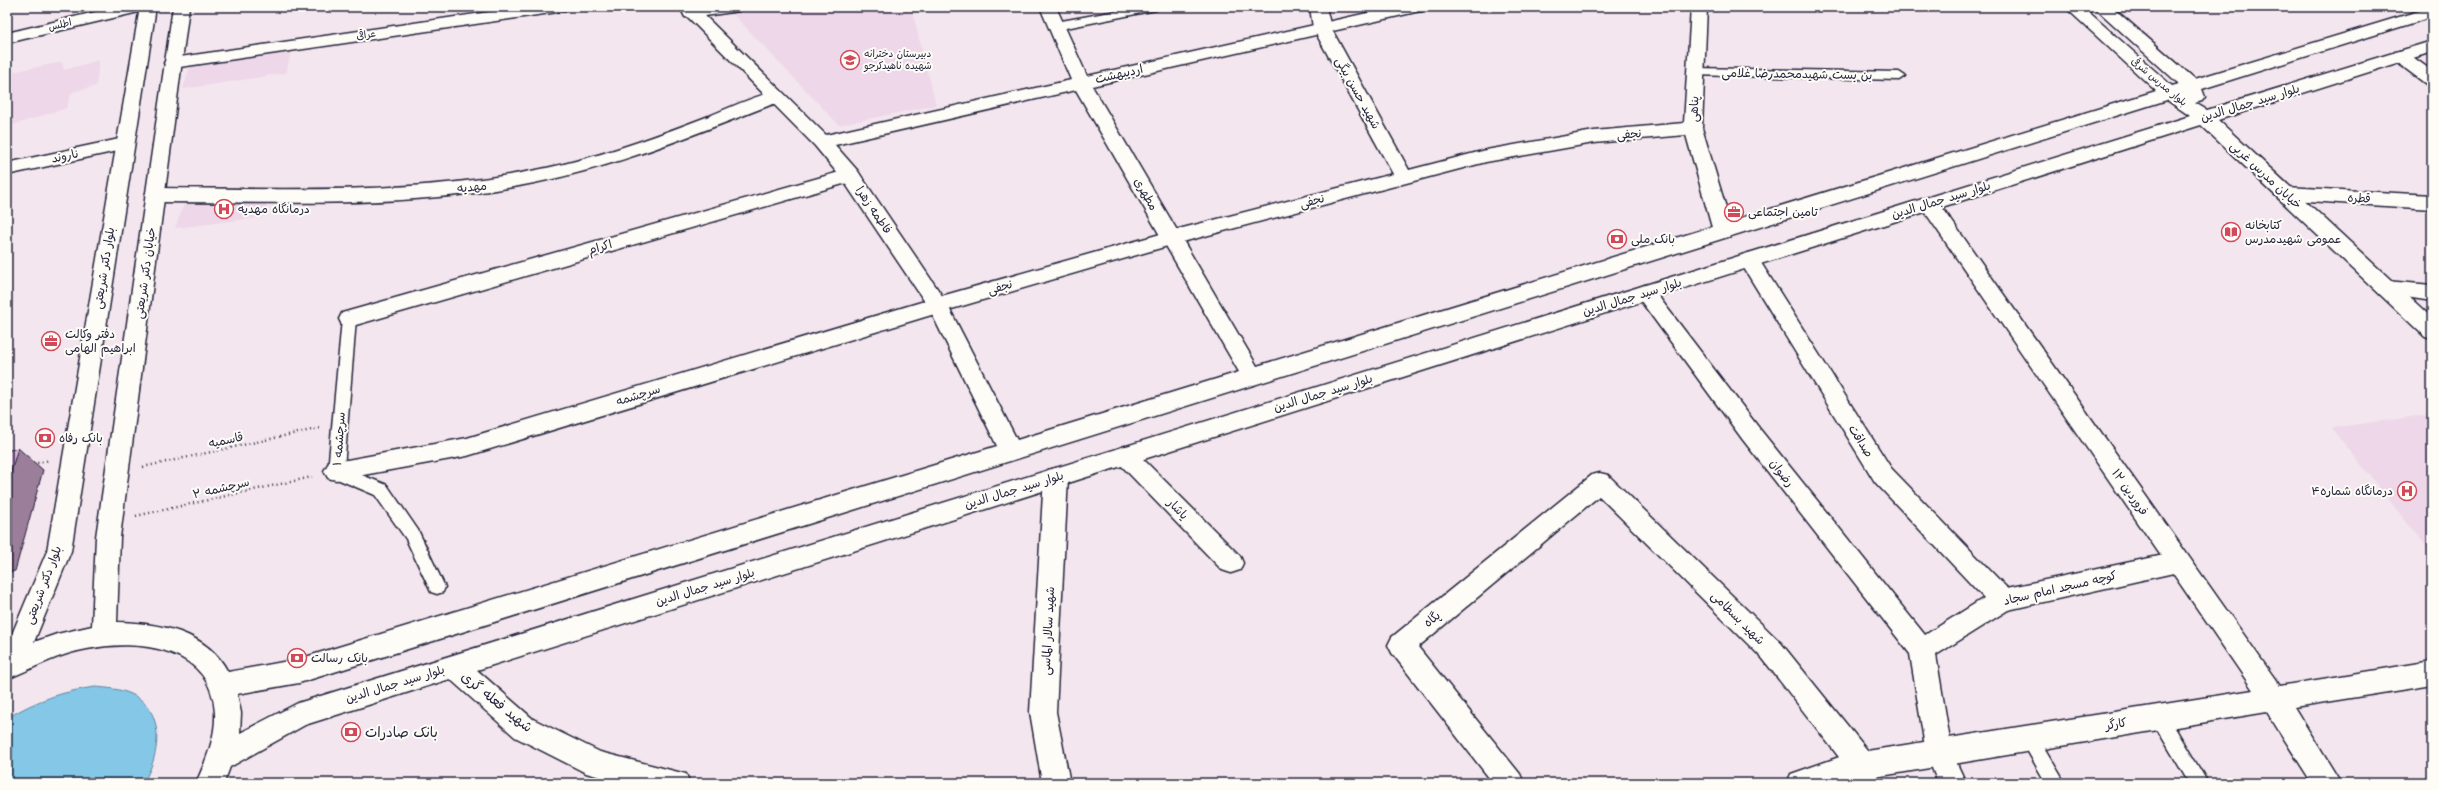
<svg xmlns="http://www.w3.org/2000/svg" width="2439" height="790" viewBox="0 0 2439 790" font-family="'Comic Neue','Playpen Sans Arabic',sans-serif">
<rect width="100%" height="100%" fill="#f4e6ee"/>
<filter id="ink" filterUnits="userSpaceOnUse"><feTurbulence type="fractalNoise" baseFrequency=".025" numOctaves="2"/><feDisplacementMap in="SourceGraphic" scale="8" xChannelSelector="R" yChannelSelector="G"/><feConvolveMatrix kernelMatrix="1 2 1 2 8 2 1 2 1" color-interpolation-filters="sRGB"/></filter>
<g filter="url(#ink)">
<path fill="#edd7e8" d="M788,7H911L936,105L839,125L733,14Z
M292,48L286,73L183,89L191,64Z
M99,60L96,86L72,92L66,108L7,127V73L62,62L64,70Z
M273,191L263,217L175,228L185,202Z
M2432,414V554L2332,428Z"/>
<path fill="#85c7e6" stroke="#5d85a2" d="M95,687C108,688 120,689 131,694C167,710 160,756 143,783H7V718C35,701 63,691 95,687Z"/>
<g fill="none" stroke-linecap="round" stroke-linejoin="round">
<g stroke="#22223b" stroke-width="3">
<path id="lane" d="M1138,7H1162L1156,10L1056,30L1050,26L1056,22Z
M1695,68L1899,72L1905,76L1899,80L1691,75L1689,72Z
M349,314L354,315L356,319L344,468L387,485L418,530L445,587L443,592L437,594L431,592L406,539L375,495L330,476L328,471L342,319L344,315Z
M2159,709L2165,711L2208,783H2189L2150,717L2153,711Z
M2029,729L2035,732L2065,783H2046L2020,738L2023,732Z"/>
</g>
<g stroke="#22223b" stroke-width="3">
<path id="street" d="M116,7H145L143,11L7,43V33Z
M523,7H566L564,11L558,12L173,68L167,67L164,63L167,59L173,58Z
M698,7H741L739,11L733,12L691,18L685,17L683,13L685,9Z
M1310,7H1326L1331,28L1409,170L1486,150L1594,131L1684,123L1691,7H1707L1702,128L1733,231L1730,236L1723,238L1716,236L1713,231L1686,135L1594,143L1486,162L1171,245L938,313L467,456L336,480L328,478L324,471L328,464L336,462L467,438L938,297L1171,231L1393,174L1313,28Z
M2400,51L2406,52L2432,71V86L2426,84L2394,60L2391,56L2394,52Z
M775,91L781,93L784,97L781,101C700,132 620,166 534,183C410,209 281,202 155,202L148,200L145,195L148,190L155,188C291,189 430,196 564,164C614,152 662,134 709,116C731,107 753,97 775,91Z
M124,138L131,140L133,144L131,148L7,175V163Z
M850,169L857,170L860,175L857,180L349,327L342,325L339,319L342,313L349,311Z
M2286,187L2432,195V209L2279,199L2276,194L2279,189Z
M1749,253L1756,255L1891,468L2007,588L2178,552L2187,555L2190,562L2187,569L2178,572L2008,610L1936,655L1952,753L1966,783H1938L1926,753L1910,654L1743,440L1635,293L1638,288L1645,285L1652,288L1759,428L1925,635L1984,598L1875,482L1739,260L1742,255Z
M2386,281L2432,285V301L2379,293L2376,288L2379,283Z
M1125,446L1133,449L1240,556L1243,563L1240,570L1231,573L1222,570L1117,461L1114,455L1117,449Z
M1056,468L1064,470L1068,477L1056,712L1070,783H1042L1030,712L1044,477L1048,470Z
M1600,473L1608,475L1781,643L1872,756L1875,765L1872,774L1862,778L1852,774L1763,659L1599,496L1418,647L1520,774L1524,783H1493L1392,653L1388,645L1392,637L1592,475Z"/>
</g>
<g stroke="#22223b" stroke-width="3">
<path id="secondary" d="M140,7H156L71,551L34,642L57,634L92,626L96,537L173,7H189L120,537L117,622C158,623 207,631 228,672L299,659L997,446L929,308L843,180L815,146L678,7H696L826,135L1071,80L1040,7H1056L1087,76L1394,7H1424L1422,11L1416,12L1092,86L1257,366L2156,91L2065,7H2083L2172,86L2179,84L2094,7H2112L2195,79L2432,7V17L2202,89L2205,97L2202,101L2195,103L2207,110L2432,41V52L2218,120L2432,318V339L2425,337L2201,125L1942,207L2280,686L2432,661V685L2294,707L2341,783H2312L2267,712L1839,783H1787L1791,774L1848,754L2253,690L1925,212L477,670L533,719L600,752L686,774L690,783H622L586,773L515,737L450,679L305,725L230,767L224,783H196C206,761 216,737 215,713C212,646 137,639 87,649C58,654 34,668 7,679V646L47,551ZM1076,90L1239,372L1017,440L945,300L857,170L835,145ZM2167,100L2190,116L298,703L240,733L241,713L237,694L299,683Z"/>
</g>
<path stroke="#22223b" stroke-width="2.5" stroke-dasharray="1 3.5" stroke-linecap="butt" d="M33,464L50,460
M143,467L320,428
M136,516L312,477"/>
<use href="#lane" fill="#fdfcf7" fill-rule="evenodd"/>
<use href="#street" fill="#fdfcf7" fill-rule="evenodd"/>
<use href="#secondary" fill="#fdfcf7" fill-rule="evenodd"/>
</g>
<path fill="#9b7e99" stroke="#22223b" d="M18,448L43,470L15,571L7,573V484Z"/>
<path fill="#deb4da" stroke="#22223b" d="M18,448L7,484V451Z"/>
</g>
<defs>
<g id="school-ring" transform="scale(1)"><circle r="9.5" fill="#fdfcf7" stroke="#d1495b" stroke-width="1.5"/><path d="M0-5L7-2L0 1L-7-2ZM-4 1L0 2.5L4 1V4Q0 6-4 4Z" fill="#d1495b"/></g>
<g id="hospital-ring" transform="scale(1)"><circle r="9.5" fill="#fdfcf7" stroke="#d1495b" stroke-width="1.5"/><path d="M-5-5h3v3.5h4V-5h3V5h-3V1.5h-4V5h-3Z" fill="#d1495b"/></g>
<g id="office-ring" transform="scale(1)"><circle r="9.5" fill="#fdfcf7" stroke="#d1495b" stroke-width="1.5"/><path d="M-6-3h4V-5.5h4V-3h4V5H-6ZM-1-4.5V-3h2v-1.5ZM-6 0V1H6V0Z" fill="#d1495b"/></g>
<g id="library-ring" transform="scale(1)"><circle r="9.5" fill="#fdfcf7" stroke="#d1495b" stroke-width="1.5"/><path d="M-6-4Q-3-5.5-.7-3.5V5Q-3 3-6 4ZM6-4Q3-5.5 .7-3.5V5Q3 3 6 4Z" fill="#d1495b"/></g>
<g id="bank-ring" transform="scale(1)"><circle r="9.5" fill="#fdfcf7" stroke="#d1495b" stroke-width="1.5"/><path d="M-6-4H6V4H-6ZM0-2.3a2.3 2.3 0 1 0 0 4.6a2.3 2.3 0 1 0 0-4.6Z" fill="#d1495b"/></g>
</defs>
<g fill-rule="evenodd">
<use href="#school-ring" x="850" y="60"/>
<use href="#hospital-ring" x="224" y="209"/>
<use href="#office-ring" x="1734" y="212"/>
<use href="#library-ring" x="2231" y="232"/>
<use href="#bank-ring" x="1617" y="239"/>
<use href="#office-ring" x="51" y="341"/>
<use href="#bank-ring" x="45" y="438"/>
<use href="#hospital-ring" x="2407" y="491"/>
<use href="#bank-ring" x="297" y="658"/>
<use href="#bank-ring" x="351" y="732"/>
</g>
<g text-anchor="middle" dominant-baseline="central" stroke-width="4" stroke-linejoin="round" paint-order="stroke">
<g font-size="10" fill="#22223b" stroke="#fdfcf7">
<text transform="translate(60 25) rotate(-13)">اطلس</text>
<text transform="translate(366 35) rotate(-8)">عراقی</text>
<text transform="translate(2159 82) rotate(40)">بلوار مدرس شرقی</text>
</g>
<g font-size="10" fill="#22223b" stroke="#fdfcf7" text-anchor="start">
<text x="864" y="54">دبیرستان دخترانه<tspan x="864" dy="12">شهیده ناهیدکرجو</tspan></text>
</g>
<g font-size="12" fill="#22223b" stroke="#fdfcf7">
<text transform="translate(1119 74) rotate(-13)">اردیبهشت</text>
<text transform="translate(1797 74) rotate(1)">بن بست شهیدمحمدرضا غلامی</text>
<text transform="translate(1358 93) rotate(61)">شهید حسن بیگی</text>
<text transform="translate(2250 103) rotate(-17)">بلوار سید جمال الدین</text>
<text transform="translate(1694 109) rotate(-88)">پناهی</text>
<text transform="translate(1629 134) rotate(-5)">نجفی</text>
<text transform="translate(65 156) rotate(-12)">ناروند</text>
<text transform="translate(2266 175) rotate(43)">خیابان مدرس غربی</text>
<text transform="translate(472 187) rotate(-6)">مهدیه</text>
<text transform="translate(1146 194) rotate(60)">مطهری</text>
<text transform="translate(2359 198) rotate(3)">قطره</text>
<text transform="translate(1941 200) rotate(-17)">بلوار سید جمال الدین</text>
<text transform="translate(1312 201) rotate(-15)">نجفی</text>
<text transform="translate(874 210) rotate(56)">فاطمه زهرا</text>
<text transform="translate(600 247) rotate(-16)">اکرام</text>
<text transform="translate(104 268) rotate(-81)">بلوار دکتر شریعتی</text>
<text transform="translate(145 273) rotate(-82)">خیابان دکتر شریعتی</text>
<text transform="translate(1000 287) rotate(-16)">نجفی</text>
<text transform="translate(1632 297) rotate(-17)">بلوار سید جمال الدین</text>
<text transform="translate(1323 393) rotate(-17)">بلوار سید جمال الدین</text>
<text transform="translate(638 395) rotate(-17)">سرچشمه</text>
<text transform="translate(339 439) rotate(-86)">سرچشمه ۱</text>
<text transform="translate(226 440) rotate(-12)">قاسمیه</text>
<text transform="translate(1861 441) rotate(58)">صداقت</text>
<text transform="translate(1782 473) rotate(52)">رضوان</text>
<text transform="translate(221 488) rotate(-13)">سرچشمه ۲</text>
<text transform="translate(1014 490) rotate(-17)">بلوار سید جمال الدین</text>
<text transform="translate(2130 492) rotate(55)">۱۲ فروردین</text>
<text transform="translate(1178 509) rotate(46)">یاشار</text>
<text transform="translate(43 585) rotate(-69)">بلوار دکتر شریعتی</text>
<text transform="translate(705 587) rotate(-17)">بلوار سید جمال الدین</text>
<text transform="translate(2060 588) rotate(-13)">کوچه مسجد امام سجاد</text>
<text transform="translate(1738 618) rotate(45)">شهید بسطامی</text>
<text transform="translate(1432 619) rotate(-39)">پگاه</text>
<text transform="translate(1048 631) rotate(-87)">شهید سالار الماسی</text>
<text transform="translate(395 684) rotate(-17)">بلوار سید جمال الدین</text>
<text transform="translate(2116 724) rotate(-9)">کارگر</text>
</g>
<g font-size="12" fill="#22223b" stroke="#fdfcf7" text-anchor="start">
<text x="238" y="209">درمانگاه مهدیه</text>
<text x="1748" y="212">تامین اجتماعی</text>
<text x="2245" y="225">کتابخانه<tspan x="2245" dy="14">عمومی شهیدمدرس</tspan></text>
<text x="1631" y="239">بانک ملی</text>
<text x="65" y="334">دفتر وکالت<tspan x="65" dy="14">ابراهیم الهامی</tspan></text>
<text x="59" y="438">بانک رفاه</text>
<text x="2393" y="491" text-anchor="end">درمانگاه شماره۴</text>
<text x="311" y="658">بانک رسالت</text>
</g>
<g font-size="14" fill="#22223b" stroke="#fdfcf7">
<text transform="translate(497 702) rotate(39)">شهید فعله گری</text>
</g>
<g font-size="14" fill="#22223b" stroke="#fdfcf7" text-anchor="start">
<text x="365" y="732">بانک صادرات</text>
</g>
</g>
<rect width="2439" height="790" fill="none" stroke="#fdfcf7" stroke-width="24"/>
<rect x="12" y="12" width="2415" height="766" fill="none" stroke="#22223b" stroke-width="1.5" filter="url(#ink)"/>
</svg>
